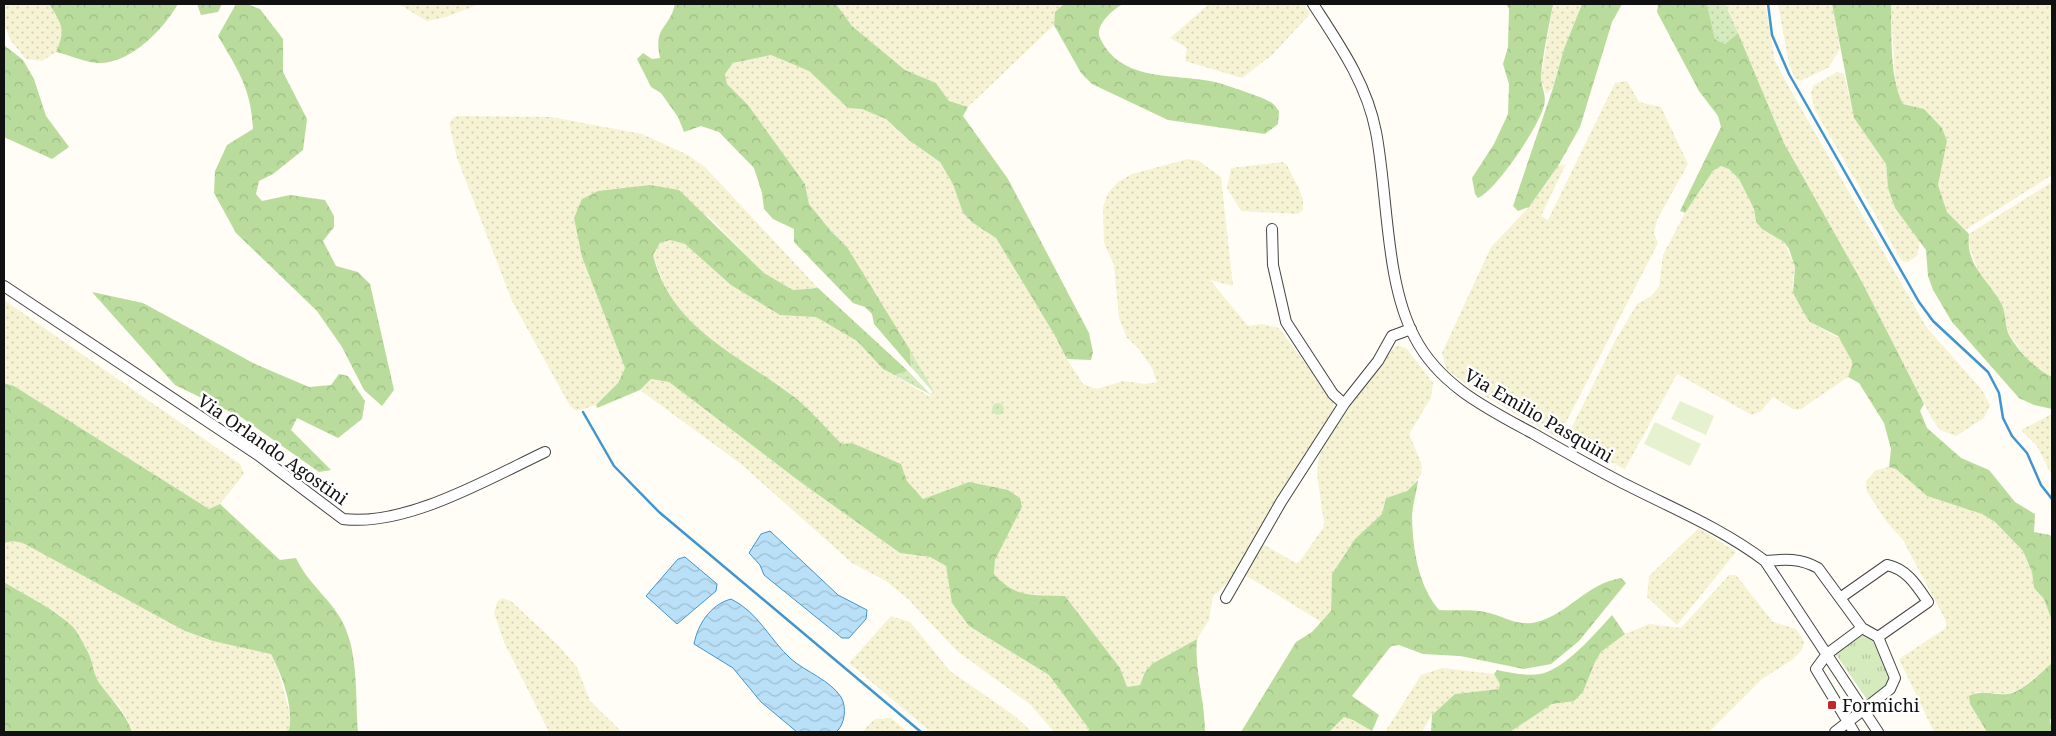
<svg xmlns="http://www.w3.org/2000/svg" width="2056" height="736" viewBox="0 0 2056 736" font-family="'Noto Serif',serif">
<defs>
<pattern id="farmland-dots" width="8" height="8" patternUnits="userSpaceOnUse" patternTransform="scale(1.25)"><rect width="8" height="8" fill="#f6f3d4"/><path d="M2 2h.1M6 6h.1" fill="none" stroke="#d2cfb5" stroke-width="1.8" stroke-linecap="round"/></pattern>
<pattern id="grass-dots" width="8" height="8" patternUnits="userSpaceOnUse" patternTransform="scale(1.25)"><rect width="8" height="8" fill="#d5ebbd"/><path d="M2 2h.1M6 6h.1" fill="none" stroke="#b6c8a1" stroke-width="1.8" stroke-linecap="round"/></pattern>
<pattern id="forest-crowns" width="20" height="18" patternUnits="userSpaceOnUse" patternTransform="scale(1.25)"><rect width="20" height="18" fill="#b9dc9c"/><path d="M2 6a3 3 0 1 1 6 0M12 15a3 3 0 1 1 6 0" fill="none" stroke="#9ebc85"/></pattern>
<pattern id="park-tufts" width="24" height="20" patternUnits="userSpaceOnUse" patternTransform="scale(1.25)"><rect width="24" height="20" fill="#d5ebbd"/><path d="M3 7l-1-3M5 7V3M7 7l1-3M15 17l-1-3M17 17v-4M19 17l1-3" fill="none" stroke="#b6c8a1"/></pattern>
<pattern id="water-waves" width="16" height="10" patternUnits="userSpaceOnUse" patternTransform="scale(1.25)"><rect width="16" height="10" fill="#b9e0f7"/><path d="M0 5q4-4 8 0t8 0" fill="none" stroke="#9ebfd3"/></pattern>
</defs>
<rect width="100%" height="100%" fill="#fffdf5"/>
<path fill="url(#farmland-dots)" d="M4,4H49L60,21L63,36L56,52L42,61L26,59L11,41L4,25Z
M398,4H480L446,17L427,21Z
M836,4H1064L1055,12L1054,25L968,107L949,101L936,83L905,70L852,26Z
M1209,4H1304L1310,14L1272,55L1242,78L1185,61L1187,48L1170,38Z
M1553,4H1582L1564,49L1553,88L1546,94L1541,78Z
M1725,4H1765L1775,61L1790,89L1927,328L1982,390L1990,405L1984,418L1956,436L1940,430L1932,419L1863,284L1784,143Z
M1778,4H1832L1840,49L1828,68L1800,81L1795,78L1789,64Z
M1891,4H2052V175L1965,230L1947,212L1938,185L1947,141L1924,109L1903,104L1899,95L1895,79Z
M771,55L809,71L848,108H862L886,119L910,141L940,162L953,184L963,213L973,223L996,238L1054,334L1067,359L1083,384L1097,389L1123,381L1145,384L1157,382L1152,368L1138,348L1127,338L1119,318L1114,265L1104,243L1103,207L1108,193L1118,182L1132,174L1188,159L1199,161L1221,177L1233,286L1210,280L1248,326L1262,324L1279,328L1332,399L1334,408L1331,416L1266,516L1230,581L1213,596L1209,620L1197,639L1152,664L1145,672L1140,685L1127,687L1120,668L1065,596L1018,594L1006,587L994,574L995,560L1022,507L969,482L923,499L907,481L901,464L852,443L842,444L788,392L704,336L668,296L653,255L660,243L670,240L685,244L702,258L816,317L857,341L883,369L929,396L933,392L847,247L830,230L809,204L805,184L748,105L727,84L725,74L733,63Z
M1837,72L1844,74L1854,118L1886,164L1888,188L1895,208L1920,241L1917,256L1908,262L1902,261L1814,108L1811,93L1813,86Z
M1627,81L1639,102L1661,107L1688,164L1657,220L1654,233L1658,243L1558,438L1474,390L1446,369L1442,353L1491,247L1529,207L1558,166L1566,164L1541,216L1548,220L1615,83Z
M460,116L551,117L642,134L688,155L705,167L818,288L793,290L764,273L708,216L582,257L625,368L618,383L596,405L577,411L570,406L512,301L457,158L449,123L454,117Z
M1282,162L1287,165L1300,191L1303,200V210L1298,214L1241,211L1227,188L1231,168Z
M1721,166L1729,169L1739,179L1754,209L1756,222L1762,229L1784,242L1795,267L1792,286L1810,322L1842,340L1853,363L1852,371L1848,377L1801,409H1793L1773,397L1760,412L1752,415L1677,374L1625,469L1583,448L1569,433L1615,341L1637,304L1650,297L1659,287L1663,255L1685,213L1713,171Z
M2052,182V377H2051L2030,363L2009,334L2002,305L1980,276L1968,242L1969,234Z
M4,300L240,464L244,474L220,504L209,509L14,386L4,383Z
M1398,345L1407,349L1433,383L1431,398L1409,434L1422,465L1421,475L1407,491L1386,498L1383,514L1355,539L1332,574L1331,611L1321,622L1242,573L1259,542L1296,563L1300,561L1323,528L1324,522L1317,474L1319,456L1323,444L1393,348Z
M651,379L669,382L799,481L900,553L930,557L946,566L969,626L1049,675L1089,729L1088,732H1054L1031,705L957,651L908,599L886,581L852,563L741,464L640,390Z
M2052,414V476L2037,446L2021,430Z
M1889,467L1896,469L1927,496L1982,514L1995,522L2023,551L2032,572L2034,588L2044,599L2052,621V663L2022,688L2007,694L1976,692L1970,704L1987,732H1934L1899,659L1946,628V621L1903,540L1886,521L1867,492L1866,481L1876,470Z
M1699,528L1736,552L1677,625L1647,597L1649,576Z
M13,541L23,543L271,654L277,667L291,717L289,730L284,732H132L128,721L119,706L107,694L96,678L90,655L74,628L61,616L4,582V543Z
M1729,575H1736L1773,622L1796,629L1804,641L1802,650L1792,660L1762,679L1709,732H1510L1552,704L1583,692L1595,662L1601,652L1625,634L1649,624L1681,628Z
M502,598L511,601L558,645L577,667L590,701L622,732H549L504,642L494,613L497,602Z
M891,616L910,622L950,671L1015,716L1032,732H931L849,663Z
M1442,668L1494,674L1501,684L1499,689L1455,694L1432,715L1422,732H1385L1421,675Z
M1344,717L1353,720L1372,731L1329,732Z
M891,718L908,732H862L875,719Z"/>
<path fill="url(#grass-dots)" d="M1707,4H1725L1738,33L1725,44L1715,39Z
M910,350L933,390V392L911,367Z
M908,371L931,395L894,375Z
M992 409a6 6 0 1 1 12 0a6 6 0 1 1-12 0Z"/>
<path fill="url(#forest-crowns)" d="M49,4H178C163,30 129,65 97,63C84,62 69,55 56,52C66,30 62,24 49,4Z
M197,4H222L218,12L201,15Z
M236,4H247L260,9L283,39V72L307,119L303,150L273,174L259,181L256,194L262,201L290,195L325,200L334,216V227L323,241L336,266L358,272L370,284L394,390L382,406L364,390L342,347L317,311L236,233L214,193L215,171L227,145L253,129C251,88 238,70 218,36Z
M675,4H836L852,26L905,70L936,83L949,101L968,107L963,116L1008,179L1089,333L1093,352L1091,360L1067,359L1054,334L996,238L973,223L963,213L953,184L940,162L910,141L886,119L862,109L848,108L809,71L771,55L733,63L725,74L727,84L748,105L805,184L809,204L830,230L847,247L910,350L911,367L874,324L872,314L865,307L853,303L794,242V229L773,219L764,209L762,193L754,168L719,132L701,126L684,132L678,117L661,93L651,87L637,59L643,53L652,59L660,58C653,26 669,30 675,4Z
M1064,4H1123C1113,9 1094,26 1100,38C1121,83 1174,73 1215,82C1226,85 1263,97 1272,103C1275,105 1277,109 1279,111L1278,124L1265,134L1168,120L1092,84L1081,73L1054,25L1055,12Z
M1506,4H1553C1549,27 1543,52 1541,76C1541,88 1548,96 1543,109C1536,130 1497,189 1478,198L1475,194L1472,178L1494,144L1508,114L1509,84L1503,64L1508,47L1509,9Z
M1582,4H1622L1612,22L1580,127L1558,166L1529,207L1518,211L1513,206L1553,88L1564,49Z
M1658,4H1707L1715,39L1725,44L1738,33L1784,143L1863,284L1924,404L1920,411L1927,428L1961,458L1989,470L2015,502L2035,514L2034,532L2050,535L2052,539V621L2044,599L2034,588L2032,572L2023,551L1995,522L1982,514L1927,496L1896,469L1889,467L1891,449L1884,423L1859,383L1848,377L1853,363L1838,336L1810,322L1804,313L1793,293L1795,267L1789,249L1784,242L1762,229L1756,222L1754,209L1739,179L1729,169L1721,166L1713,171L1685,213L1680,211L1721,127L1718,116L1699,91L1657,12Z
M1832,4H1891C1892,36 1889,76 1903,104L1924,109L1942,128L1947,141L1938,185L1947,212L1969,234C1965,266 1989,280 2002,305C2006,314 2005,326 2009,335C2019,352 2035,369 2052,377V409L2034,405L2019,398L1952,322L1933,290L1928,276L1926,250L1895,208L1888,188L1886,164L1854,118Z
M4,45L23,60L34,79L46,116L69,147L52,159L4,137Z
M650,185L679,190L764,273L793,290L818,288L908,371L894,375L883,369L857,341L816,317L780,315L731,285L685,244L670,240L660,243L653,255C670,326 733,352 786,391C807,405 824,427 842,444L852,443L901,464L907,481L923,499L969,482L1008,490L1020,498L1022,507L995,560L994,574C1018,600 1032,594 1065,596L1120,668L1127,687L1140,685L1145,672L1152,664L1197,639C1194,669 1205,701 1205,732H1088L1089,729L1049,675L969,626L952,603L946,566L930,557L900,553L799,481L669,382L651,379L640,390L597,408L596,405L618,383L625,368L582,257L574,218L582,199L598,191Z
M92,292L143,303L255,364L309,387L331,385L339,374L348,376L365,401L362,419L338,438L297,418L291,430L331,470L319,472L241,417L175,385Z
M4,383L14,386L209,509L220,504L280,560L296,558C308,584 332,600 343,623C359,655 355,697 358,732H284L289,730C294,707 282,675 271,654L213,641L185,631L23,543L13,541L4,543Z
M1418,480C1417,492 1412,505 1412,518C1413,550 1418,585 1439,610C1454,611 1471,609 1485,612C1503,615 1516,627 1537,622C1568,614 1586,584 1621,578L1626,583L1579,641L1551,664L1524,669L1460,656L1423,654L1399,645L1391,646L1352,696L1379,715L1372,731L1353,720L1344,717L1329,732H1241L1296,642L1312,632L1331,611L1332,574L1355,539L1382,514L1386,498L1407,491Z
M4,582C26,596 53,608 72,626C79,633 83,644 88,652C93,661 93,673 98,681C110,699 125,711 132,732H4Z
M1612,615L1625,634L1601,652L1595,662L1583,692L1574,701L1552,704L1510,732H1431L1432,715L1455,694L1499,689L1500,684L1494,674L1497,670C1511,673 1526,676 1540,674C1564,670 1596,633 1612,615Z
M2052,663V717L2050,720L2052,732H1987L1970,704L1969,696C1982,689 1994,696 2008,694C2024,691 2040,673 2052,663Z"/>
<path fill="url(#park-tufts)" d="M1861,635L1874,642L1889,676L1888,684L1868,701L1835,653Z"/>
<path fill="#e6f2cf" d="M1680,401L1714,416L1706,435L1671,419Z
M1655,422L1701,444L1690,466L1644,444Z"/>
<path fill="url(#water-waves)" stroke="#3f96cf" d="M770,531L838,595L867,610L866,619L849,638H842L764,575L760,565L749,553L761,534Z
M685,557L717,584L716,591L677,624L646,596L678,559Z
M731,599C758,612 770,640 791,659C806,672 830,680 841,697C847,707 845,725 836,732H797L761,702L733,668L694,644C698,624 710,605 731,599Z"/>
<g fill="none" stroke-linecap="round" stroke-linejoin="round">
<path stroke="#3f96cf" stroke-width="2.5" d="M1768,4L1772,35L1789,74L1919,302L1933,321L1988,372L1999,393L2003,418L2012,436L2027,453L2041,485L2052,499
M583,412L614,466L659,512L921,732"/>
<g stroke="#444" stroke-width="12">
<path id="minor" d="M1313,4C1339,44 1367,84 1376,132C1388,194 1385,283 1415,338C1440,386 1488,409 1534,434C1562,450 1590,466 1619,481C1669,507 1720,527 1765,561L1878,732
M1272,229L1273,265L1286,322L1333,394L1344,404
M4,286L258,455L343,519C406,527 488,479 545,452
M1765,561C1785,559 1800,558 1818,568L1862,628L1827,654L1816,669L1854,732
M1226,598L1281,502L1344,404L1378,361L1392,336L1411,329
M1840,598L1887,565C1907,569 1917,586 1928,602L1878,637
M1835,732L1890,689L1895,678L1878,637L1862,628"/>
</g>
<use href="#minor" stroke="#fff" stroke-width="10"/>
</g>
<rect fill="#c4262e" stroke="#fff" stroke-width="2" x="1827" y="700" width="10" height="10" rx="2.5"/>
<g text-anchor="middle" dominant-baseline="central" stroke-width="5" stroke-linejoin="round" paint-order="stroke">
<g font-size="18" fill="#111" stroke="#fff">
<text transform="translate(1539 415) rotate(30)">Via Emilio Pasquini</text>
<text transform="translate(273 449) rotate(35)">Via Orlando Agostini</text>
</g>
<g font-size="18" fill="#111" stroke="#fff" text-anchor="start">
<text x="1842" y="705">Formichi</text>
</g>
</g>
<rect width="2056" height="736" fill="none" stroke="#111111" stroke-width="10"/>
</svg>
